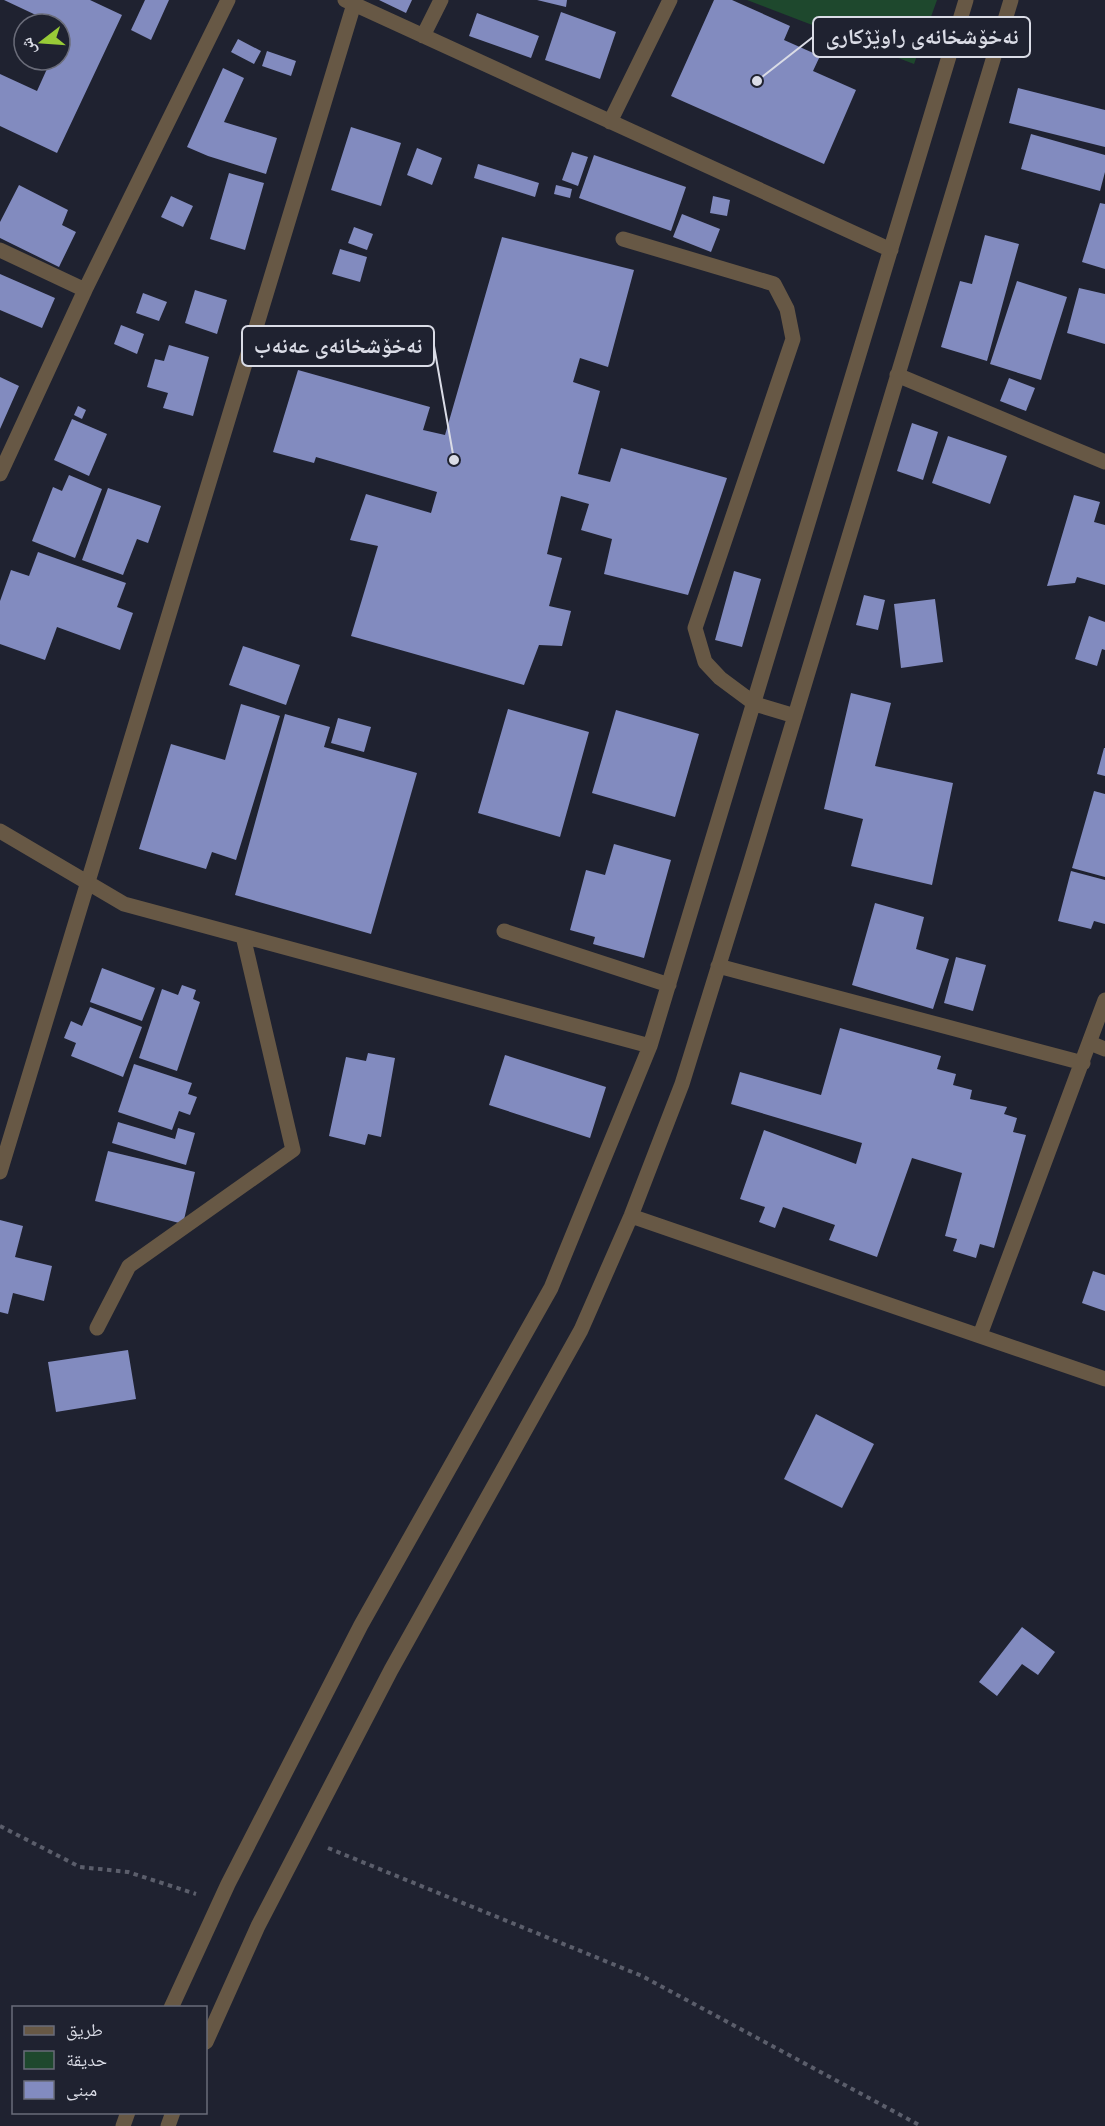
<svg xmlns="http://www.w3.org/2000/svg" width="1105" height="2126" viewBox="0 0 1105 2126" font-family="Ubuntu,'Noto Naskh Arabic',sans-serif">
<rect width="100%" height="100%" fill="#1f2230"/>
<path fill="#1e482d" d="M747,0H937L914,64Z"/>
<path fill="#828bbf" d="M4,0H90L122,15L57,153L0,126V74L37,91L51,60H60V42L66,29L60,27V24H55Z
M145,0H169L151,40L131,30Z
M379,0H412L406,13Z
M537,0H567L566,7Z
M714,0H732L790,26L784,40L820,56L813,71L856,90L824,164L671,96Z
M561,12L616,32L600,79L545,60Z
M477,13L539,36L531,58L469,36Z
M238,39L261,51L254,64L231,52Z
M267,51L296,61L291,76L262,66Z
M223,68L244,78L224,122L277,138L266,174L208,156L187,147Z
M1018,88L1105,110V147L1009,123Z
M351,127L401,143L381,206L331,190Z
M1031,134L1105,155V172L1100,191L1021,169Z
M417,148L442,158L432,185L407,175Z
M572,152L588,157L578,186L562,180Z
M594,155L686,187L671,231L579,198Z
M478,164L539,183L535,197L474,178Z
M229,173L264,183L245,250L210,239Z
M19,185L68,210L62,225L76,232L59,267L0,238V222Z
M556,185L572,189L570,198L554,194Z
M171,196L193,206L183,227L161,217Z
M713,196L730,200L727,216L710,213Z
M1100,203L1105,204V269L1082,262Z
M682,214L720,229L711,252L673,237Z
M354,227L373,234L367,250L348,243Z
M985,235L1019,244L987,361L941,347L960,281L972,284Z
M502,237L634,270L608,367L580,358L573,382L600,391L578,474L610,482L621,448L727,478L688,595L604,574L612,539L581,530L589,504L561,496L547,554L562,558L549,606L571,611L562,646L539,645L524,685L351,636L378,546L350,540L366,494L431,513L437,492L316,457L314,463L273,452L298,370L430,407L423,430L445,435Z
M340,249L367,257L360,282L332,274Z
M0,274L55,298L42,328L0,310Z
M1017,281L1067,297L1041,380L990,364Z
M1079,288L1105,294V344L1067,333Z
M195,290L227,300L217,334L185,323Z
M143,293L167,302L159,321L136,313Z
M121,325L144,334L137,354L114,344Z
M169,345L209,357L193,416L163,408L168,393L147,387L155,359L164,361Z
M0,377L19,386L0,429Z
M1009,378L1035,388L1026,411L1000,401Z
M78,406L86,410L82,419L74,415Z
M72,419L107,434L89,476L54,460Z
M912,423L938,432L923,480L897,471Z
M948,436L1007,456L990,504L932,483Z
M69,475L102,489L75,558L32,541L53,487L62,491Z
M108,488L161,506L148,543L137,539L123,575L82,560Z
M1074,495L1100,502L1094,522L1105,525V585L1077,577L1075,583L1047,586Z
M38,552L126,583L117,607L133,613L120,650L57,627L45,660L0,644V601L11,570L29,576Z
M734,571L761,579L742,647L715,640Z
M864,595L885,600L878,630L856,625Z
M935,599L943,662L901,668L894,604Z
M1089,616L1105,622V650L1102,649L1097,666L1075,659Z
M243,646L300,665L286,705L229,685Z
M851,693L891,703L875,766L953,783L932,885L851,866L863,819L824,809Z
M241,704L280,716L236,860L212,852L206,869L139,849L171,744L225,760Z
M508,709L589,732L560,837L478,813Z
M616,710L699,734L675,817L592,793Z
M285,714L330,727L324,747L417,773L371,934L235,895Z
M338,718L371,727L364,752L331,743Z
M1104,748H1105V776L1097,774Z
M1094,791L1105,794V877L1072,868Z
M614,844L671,860L644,958L593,944L595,937L570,930L586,870L605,875Z
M1071,871L1105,880V924L1094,921L1091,929L1058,921Z
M875,903L924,917L916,949L949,959L933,1009L852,985Z
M956,957L986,965L973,1011L944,1003Z
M102,968L155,988L142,1021L90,1002Z
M182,985L196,990L193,999L200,1002L177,1071L139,1058L162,989L178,995Z
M90,1007L142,1027L123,1077L71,1056L76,1043L64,1038L71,1021L82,1026Z
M840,1028L941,1056L937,1069L956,1074L953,1085L972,1090L970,1099L1007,1107L1004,1114L1017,1118L1013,1132L1026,1135L994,1248L980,1244L976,1258L953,1251L957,1239L945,1236L962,1173L912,1158L877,1257L829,1240L835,1225L783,1207L775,1228L759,1222L765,1207L740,1199L764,1130L856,1164L862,1143L731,1104L740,1072L821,1095Z
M368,1053L395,1058L381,1137L368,1134L365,1145L329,1136L346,1057L366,1061Z
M505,1055L606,1087L590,1138L489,1105Z
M134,1064L192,1083L188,1094L197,1097L190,1115L179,1111L172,1130L118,1112Z
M118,1122L175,1139L178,1128L195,1133L186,1165L112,1143Z
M108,1151L195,1172L183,1224L95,1201Z
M0,1220L23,1226L15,1257L52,1266L44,1301L13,1293L8,1314L0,1312Z
M1093,1271L1105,1275V1311L1082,1303Z
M128,1350L136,1399L56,1412L48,1362Z
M816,1414L874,1444L842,1508L784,1479Z
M1022,1627L1055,1652L1038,1675L1022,1664L997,1696L979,1682Z"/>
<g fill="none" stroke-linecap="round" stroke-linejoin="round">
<path stroke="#5b5e6b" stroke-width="4" stroke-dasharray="4.5 4.5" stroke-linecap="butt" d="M0,1826L80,1867L128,1872L196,1894
M328,1848L642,1976L921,2126"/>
<path stroke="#675845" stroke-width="15" d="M345,0L891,250
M423,36L441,0
M610,122L670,0
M623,239L774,284L787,309L793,339L695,628L705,662L720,678L755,704L795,716
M0,250L85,290
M897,375L1105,462
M0,474L85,290L228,0
M0,831L124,904L650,1046
M504,931L669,985
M718,966L1083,1063
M1090,1043L1105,1049
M0,1172L354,4
M631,1216L1105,1379
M97,1328L129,1266L293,1150L243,936
M980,1335L1105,1000
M171,2008L228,1884L361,1625L551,1288L650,1046L966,0
M206,2042L258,1926L391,1670L581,1330L631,1216L682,1084L749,868L1011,0
M123,2126L128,2112
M168,2126L173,2112"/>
</g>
<path fill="none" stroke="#dadce6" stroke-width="2" d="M757 81L813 37M454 460L434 346"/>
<g fill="#dadce6" stroke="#1f2230" stroke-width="2">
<circle cx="757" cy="81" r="6"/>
<circle cx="454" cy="460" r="6"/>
</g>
<g fill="#1f2230" stroke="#dadce6" stroke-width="2">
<rect x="813" y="17" width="217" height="40" rx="6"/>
<rect x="242" y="326" width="192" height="40" rx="6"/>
</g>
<g font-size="22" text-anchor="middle" font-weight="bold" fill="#dadce6">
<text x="922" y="44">نەخۆشخانەی راوێژکاری</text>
<text x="338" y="353">نەخۆشخانەی عەنەب</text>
</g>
<rect x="12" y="2006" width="195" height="108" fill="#1f2230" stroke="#6a6c79" stroke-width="1.5"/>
<rect x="24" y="2026" width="30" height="9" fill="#675845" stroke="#6a6c79" stroke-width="1.5"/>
<text x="66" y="2036" font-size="18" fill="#dadce6">طريق</text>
<rect x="24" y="2051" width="30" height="18" fill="#1e482d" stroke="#6a6c79" stroke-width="1.5"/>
<text x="66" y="2066" font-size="18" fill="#dadce6">حديقة</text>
<rect x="24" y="2081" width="30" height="18" fill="#828bbf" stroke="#6a6c79" stroke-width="1.5"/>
<text x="66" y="2096" font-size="18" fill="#dadce6">مبنى</text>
<g transform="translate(42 42) rotate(253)"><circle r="28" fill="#1f2230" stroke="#6a6c79" stroke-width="1.5"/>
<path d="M0-4.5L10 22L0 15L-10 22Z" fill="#98cb37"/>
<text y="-9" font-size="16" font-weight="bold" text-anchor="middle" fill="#dadce6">ش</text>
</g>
</svg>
